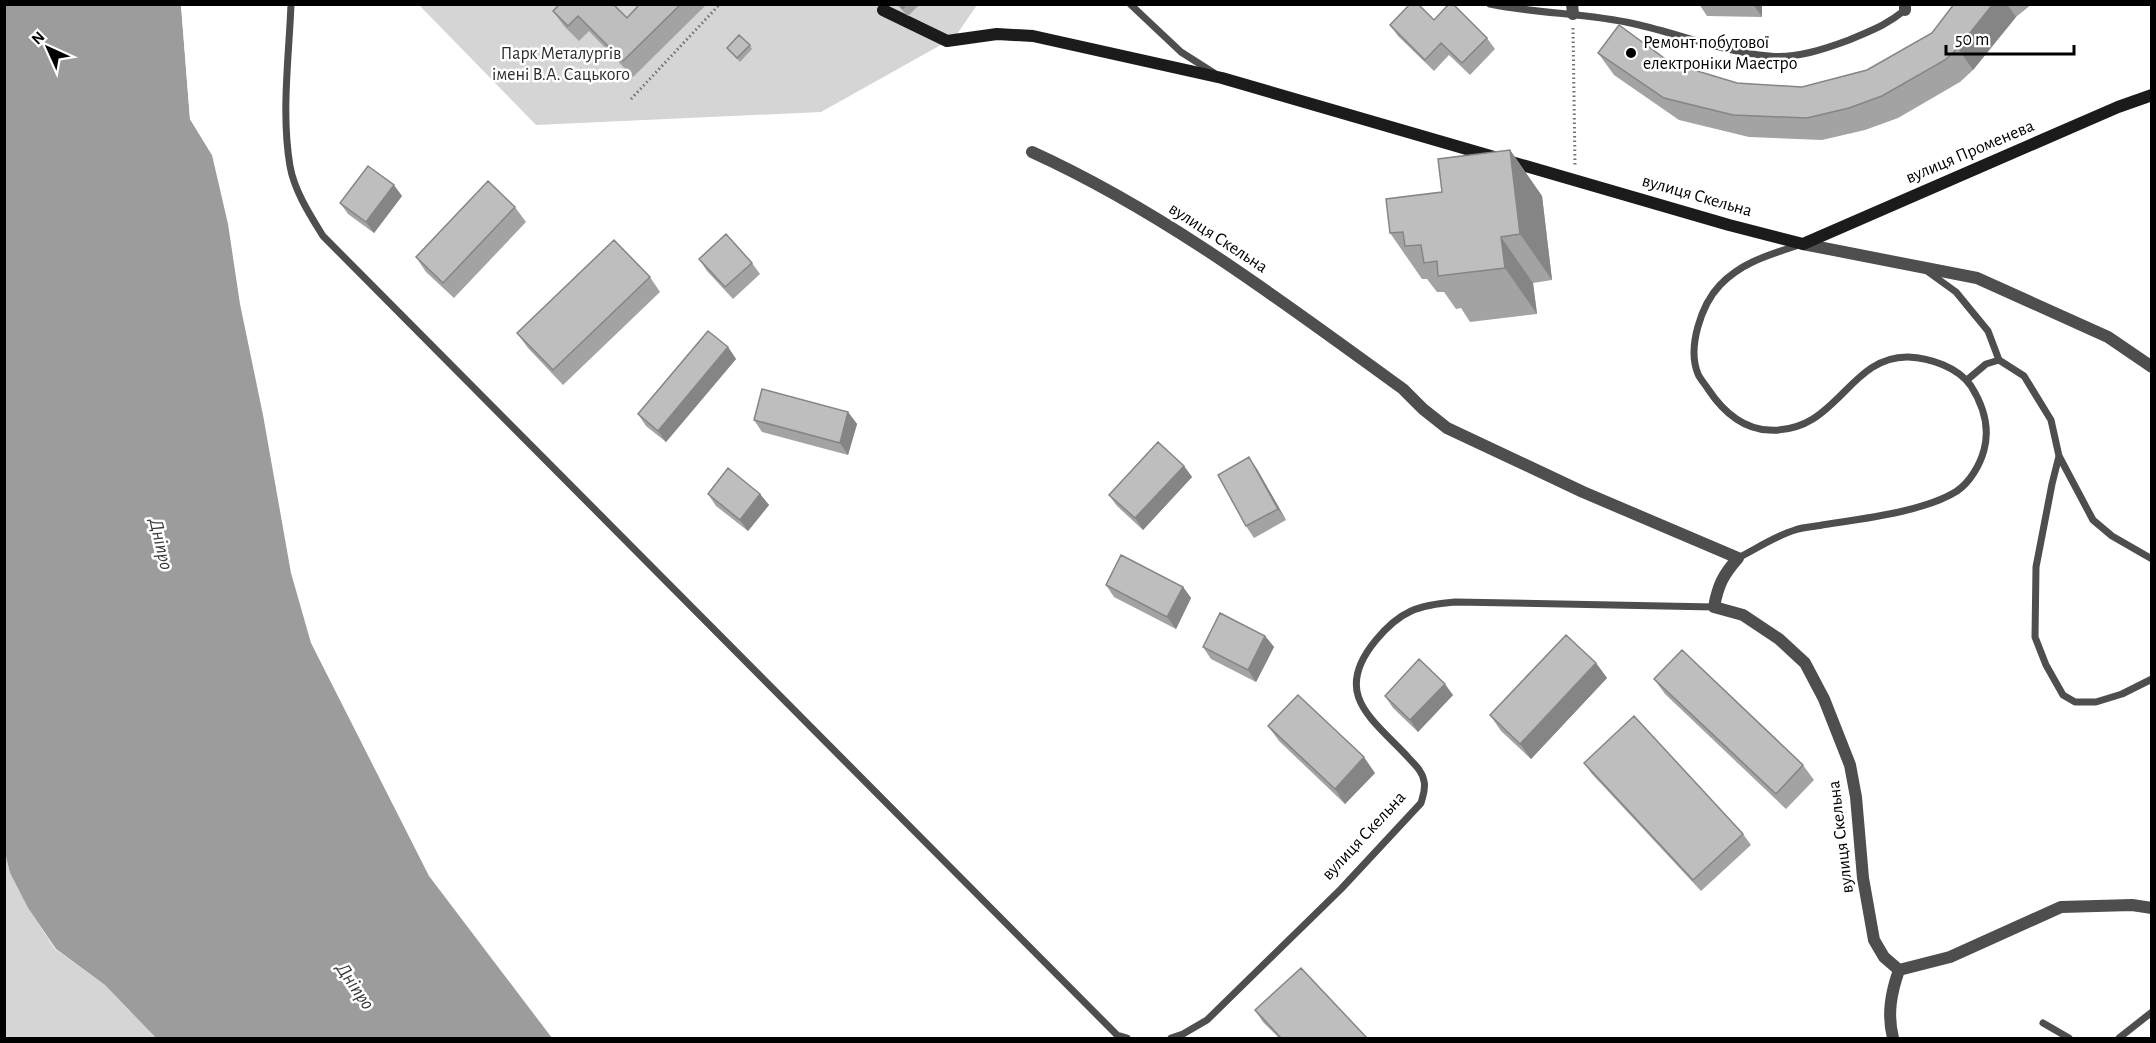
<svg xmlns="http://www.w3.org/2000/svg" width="2156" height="1043" viewBox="0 0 2156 1043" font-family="'Alegreya Sans',sans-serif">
<rect width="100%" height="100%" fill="#fff"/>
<path fill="#d5d5d5" d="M419,5H977L955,37L821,112L536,125Z
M4,849L10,873L28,908L55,949L105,985L156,1038H5Z"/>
<path fill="#9c9c9c" d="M4,5H181L190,119L212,155L228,224L240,304L263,415L291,573L311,643L429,876L552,1038H156L105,985L56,949L28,908L10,873L4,849Z"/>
<path fill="#fff" d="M184,4L193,118L215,155H212L190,119L181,5Z"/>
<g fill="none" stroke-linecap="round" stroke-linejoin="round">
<path stroke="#707070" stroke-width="3" stroke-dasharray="1.5 3" stroke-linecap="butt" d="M1573,28L1575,165
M631,99L720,4"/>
<path stroke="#4e4e4e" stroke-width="7" d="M291,4C289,57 281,113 290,166C294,190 310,215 323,236L1117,1035L1127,1038
M1130,4L1181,52L1214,73
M1490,4C1538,14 1588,13 1635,24C1680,34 1723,52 1769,56C1795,59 1825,49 1849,40C1872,30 1885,26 1905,10
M1927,271L1956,292L1988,331L1999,360
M1967,380L1986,364L1999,360L2024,376L2051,420L2059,456L2093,520L2112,536L2152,559
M2059,456L2052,484L2036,567L2035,637L2046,665L2063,695L2075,702H2096L2122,694L2152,679
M1738,558C1756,549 1775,536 1795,530C1803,527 1813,527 1822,525C1860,519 1924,512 1957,491C1970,482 1980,465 1984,450C1990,428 1983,405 1971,386C1958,367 1930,358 1908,357C1848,356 1837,434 1769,430C1742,429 1722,410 1708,389C1705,384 1700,379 1698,374C1687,348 1701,305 1720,285C1742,262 1769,255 1799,245
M2043,1023L2069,1038
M1171,1038L1183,1034L1207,1020L1341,889L1421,803C1423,795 1426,789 1424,781C1422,770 1413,763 1406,755C1370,717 1332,693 1376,640C1400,611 1418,605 1455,602L1714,607
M2119,1038L2152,1012"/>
<path stroke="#4e4e4e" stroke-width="12" d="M1572,4L1573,14
M1905,4V10
M1032,152C1166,213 1284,303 1403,389L1423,409L1447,428L1583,492L1738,558C1723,575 1718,585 1714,607L1743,615L1779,639L1805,663L1824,699L1850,765L1856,797L1863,878L1874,940L1884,957L1899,970L1950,957L2061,907L2132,905L2152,908
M1803,244L1977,278L2108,337L2152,367
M1893,1038C1887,1014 1891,993 1899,970"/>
<path stroke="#1b1b1b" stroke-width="12" d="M883,10L947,41L997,34L1033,36L1222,78L1729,225L1803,244L2118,107L2152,95"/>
</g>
<path fill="#a3a3a3" d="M640,4H707L633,77L589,31L579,41L564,26L553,11L627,18Z
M896,4H917L918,6L908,16Z
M1699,4H1762V17L1707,16Z
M1954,4H2032L2016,17L1973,70L1960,82L1898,118L1865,130L1822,140L1749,137L1679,120L1614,75L1598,53L1671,63L1737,83L1802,87L1867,70L1932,33Z
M1434,20L1487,38L1495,49L1470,75L1449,55L1434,71L1398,36L1390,25Z
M750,45L752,49L740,62L727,48Z
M1510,150L1542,196L1552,280L1533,283L1537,314L1470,322L1461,308L1456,309L1444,292H1437L1427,279H1422L1390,233L1442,192Z
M402,196L374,233L348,214L340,203Z
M515,207L526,222L454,298L426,272L416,257Z
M699,259L752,263L760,274L733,299L707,271Z
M650,277L660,292L563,385L528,348L517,333Z
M728,347L736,359L666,442L646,426L638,414Z
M848,412L857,424L848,455L762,432L754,420Z
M1184,466L1192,477L1143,530L1117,506L1109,495Z
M1257,469L1286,520L1254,538L1246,526Z
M708,494H760L769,505L748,531L716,506Z
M1106,585L1183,587L1191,598L1176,629L1114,597Z
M1265,636L1274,647L1256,682L1211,659L1203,647Z
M1596,663L1607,678L1531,759L1501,731L1490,715Z
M1654,679L1803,765L1814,780L1786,809L1665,694Z
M1453,695L1418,732L1393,708L1385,696Z
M1268,726L1375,773L1345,804L1279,741Z
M1584,763L1743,834L1751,845L1701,891L1592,774Z
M1255,1010L1367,1038H1279L1263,1022Z"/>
<path fill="#858585" d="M1753,4H1762V17Z
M1993,4H2007L2016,17L1973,70L1958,48Z
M1510,150L1542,196L1552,280L1520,234Z
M394,185L402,196L374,233L366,222Z
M1501,237L1533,283L1537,314L1505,268Z
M728,347L736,359L666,442L658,431Z
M848,412L857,424L848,455L840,443Z
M1249,457L1257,469L1286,520L1278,509Z
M1184,466L1192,477L1143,530L1135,518Z
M760,494L769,505L748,531L740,520Z
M1183,587L1191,598L1176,629L1167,617Z
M1265,636L1274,647L1256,682L1248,670Z
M1596,663L1607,678L1531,759L1520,744Z
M1445,684L1453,695L1418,732L1410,720Z
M1364,757L1375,773L1345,804L1335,789Z"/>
<path fill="#bebebe" stroke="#858585" stroke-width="1.5" d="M560,4H613L627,18L640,4H681L623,61L578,16L568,26L553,11Z
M899,4H906L903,8Z
M1410,4H1418L1434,20L1449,4H1453L1487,38L1462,63L1441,43L1425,60L1390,25Z
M1954,4H1993L1958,48L1945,60L1882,96L1849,108L1807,118L1733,115L1664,98L1598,53L1619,25L1671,63L1737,83L1802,87L1867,70L1932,33Z
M739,35L750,45L737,58L727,48Z
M1510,150L1520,234L1501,237L1505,268L1438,276L1437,261L1424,263L1421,245L1405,246L1403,232L1390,233L1386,199L1442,192L1438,159Z
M368,166L394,185L366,222L340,203Z
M488,181L515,207L443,283L416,257Z
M726,234L752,263L725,287L699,259Z
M614,240L650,277L553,370L517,333Z
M708,331L728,347L658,431L638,414Z
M762,389L848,412L840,443L754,420Z
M1158,442L1184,466L1135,518L1109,495Z
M1249,457L1278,509L1246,526L1218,475Z
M728,468L760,494L740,520L708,494Z
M1121,555L1183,587L1167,617L1106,585Z
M1220,613L1265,636L1248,670L1203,647Z
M1566,635L1596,663L1520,744L1490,715Z
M1682,650L1803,765L1776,794L1654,679Z
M1419,659L1445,684L1410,720L1385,696Z
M1298,695L1364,757L1335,789L1268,726Z
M1634,716L1743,834L1693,880L1584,763Z
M1301,968L1367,1038H1281L1255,1010Z"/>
<circle fill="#000" stroke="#fff" stroke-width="2" cx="1631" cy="53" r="6"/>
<g text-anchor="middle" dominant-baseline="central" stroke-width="5" stroke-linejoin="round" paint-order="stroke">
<g font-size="18" fill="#000" stroke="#fff" text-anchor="start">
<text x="1643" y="43">Ремонт побутової<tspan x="1643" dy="21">електроніки Маестро</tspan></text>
</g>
<g font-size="18" fill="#2c2c2c" stroke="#fff">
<text x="561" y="54">Парк Металургів<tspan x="561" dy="21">імені В.А. Сацького</tspan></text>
</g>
<g font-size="18" fill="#000" stroke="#fff">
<text transform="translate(1970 152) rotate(-23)">вулиця Променева</text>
<text transform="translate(1697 196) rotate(16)">вулиця Скельна</text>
<text transform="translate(1218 238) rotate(33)">вулиця Скельна</text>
<text transform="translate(1364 836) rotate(-47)">вулиця Скельна</text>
<text transform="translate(1841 837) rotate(-97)">вулиця Скельна</text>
</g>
<g font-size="20" font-style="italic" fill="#3d3d3d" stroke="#fff">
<text transform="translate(161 544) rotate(77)">Дніпро</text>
<text transform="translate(355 986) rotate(56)">Дніпро</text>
</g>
</g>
<rect width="2156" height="1043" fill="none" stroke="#000000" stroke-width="12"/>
<g transform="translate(48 48) rotate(315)" stroke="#ffffff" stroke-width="4.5" paint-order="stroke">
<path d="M0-4.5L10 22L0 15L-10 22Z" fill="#000000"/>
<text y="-9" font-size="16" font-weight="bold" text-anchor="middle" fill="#000000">N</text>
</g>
<path d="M1946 45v9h128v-9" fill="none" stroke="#000000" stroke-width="3"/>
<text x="1955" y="45" font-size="18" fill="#000000" stroke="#ffffff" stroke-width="4.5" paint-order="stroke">50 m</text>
</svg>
